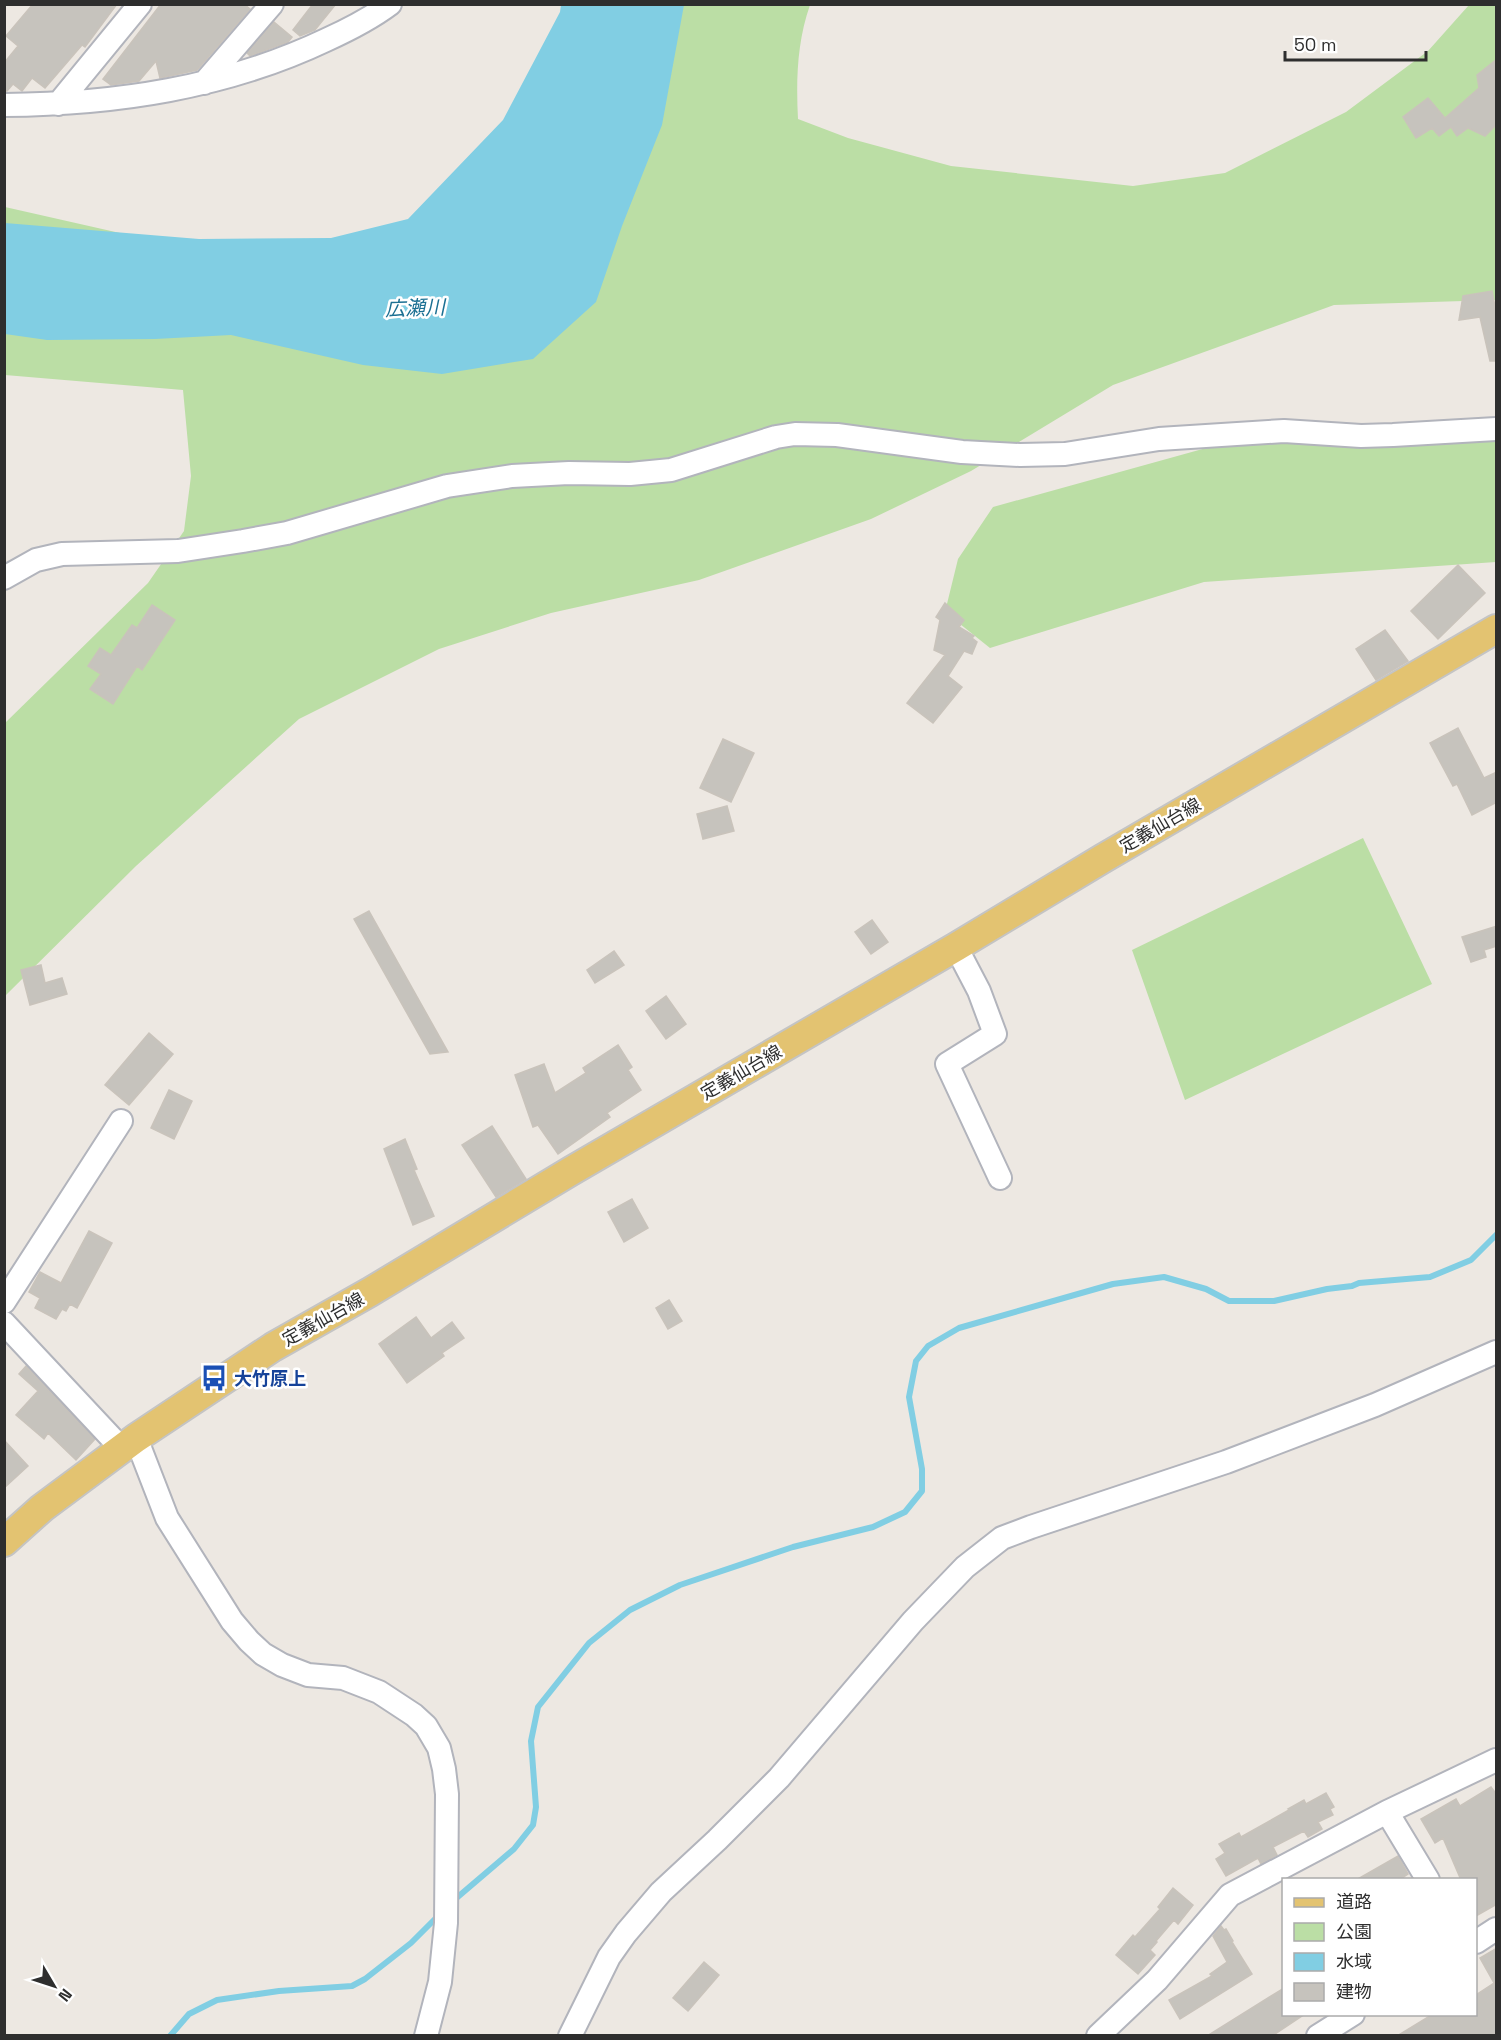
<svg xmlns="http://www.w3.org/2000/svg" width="1501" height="2040" viewBox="0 0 1501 2040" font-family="'Space Grotesk','Noto Sans JP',sans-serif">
<rect width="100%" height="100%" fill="#ede8e2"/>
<path fill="#bbdea5" d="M613,4L810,5C797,42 796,80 798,119L848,138L951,166L1133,186L1225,173L1346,112L1428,51L1469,5H1496V300L1334,305L1113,385L971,471L871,519L699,580L551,613L439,649L299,719L136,866L5,996V723L148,583L184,531L191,476L183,390L5,375V207L217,255L390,251Z
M1496,432V562L1204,582L990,648L945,612L958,559L993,507L1217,445Z
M1363,838L1432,984L1185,1100L1132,950Z"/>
<path fill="#81cee3" d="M561,5H684L662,125L622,226L596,302L533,359L442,374L363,365L231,335L155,339L47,340L5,334V223L199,239L331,238L408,219L503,120L560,12Z"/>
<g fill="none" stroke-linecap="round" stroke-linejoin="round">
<path stroke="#81cee3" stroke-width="6" d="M453,1901L514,1849L533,1825L536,1807L531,1741L538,1707L589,1643L630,1610L680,1585L793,1547L873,1527L905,1512L922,1491V1469L909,1397L916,1361L928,1346L959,1328L1113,1284L1164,1277L1206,1289L1229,1301H1274L1327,1289L1352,1286L1359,1283L1430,1277L1471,1260L1496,1235
M170,2036L189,2014L217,2000L279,1991L352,1986L365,1979L411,1943L439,1915"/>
</g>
<path fill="#c6c3bd" stroke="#c9c3bb" stroke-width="1.5" d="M33,4H117L85,47L82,45L45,88L32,78L22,91L13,84L7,91H4V63L18,46L6,36Z
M161,4H244L250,9L197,70L160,78L156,61L139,81L111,85L103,79Z
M313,4H336L315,30L300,36L293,30Z
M274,22L292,37L288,42L250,56L247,53Z
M1497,59V124L1485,136L1468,128L1457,136L1451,127L1439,136L1432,128L1416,138L1403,117L1428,98L1445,118L1479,88L1477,75Z
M1492,291L1497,317V361H1490L1480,317L1459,320L1463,296Z
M1458,565L1485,593L1438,639L1411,611Z
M945,603L964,620L959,627L974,636L972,638L977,642L972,654L964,651L948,676L962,687L933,723L907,703L945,655L934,650L940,620L936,617Z
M152,605L175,620L142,670L137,666L113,704L90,689L101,674L88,666L100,648L111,655L132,625L137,628Z
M1385,630L1408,661L1376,680L1356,649Z
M1458,728L1484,778L1497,772V802L1472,815L1457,784L1453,786L1430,743Z
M723,739L754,753L731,802L700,788Z
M727,806L734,831L703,839L697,814Z
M369,911L448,1052L430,1054L354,919Z
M872,920L888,942L871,954L855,932Z
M1497,926V946L1484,950L1486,957L1471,962L1462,937Z
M614,951L624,965L595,983L587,970Z
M41,965L45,983L62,978L67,994L30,1005L21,970Z
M666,996L686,1024L666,1039L646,1011Z
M149,1033L173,1054L129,1105L105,1085Z
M618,1045L632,1067L628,1070L641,1090L607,1113L610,1117L558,1154L538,1125L533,1127L515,1075L544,1064L555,1093L586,1073L583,1068Z
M169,1090L192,1101L174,1139L151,1128Z
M492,1126L526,1179L496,1197L462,1145Z
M405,1139L417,1169L414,1170L434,1216L413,1225L384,1149Z
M632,1199L648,1228L624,1242L608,1212Z
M89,1231L112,1243L77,1308L70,1304L66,1311L62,1309L56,1319L35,1308L40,1298L29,1292L40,1272L61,1283Z
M669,1300L682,1321L668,1329L656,1308Z
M416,1317L431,1338L452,1322L464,1338L442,1353L444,1356L407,1383L379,1344Z
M26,1366L95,1439L76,1460L48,1433L44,1439L16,1415L38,1391L19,1374Z
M4,1440L28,1466L4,1488Z
M1491,1787L1497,1795V1904L1476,1916V1880H1461L1443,1838L1435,1843L1421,1819L1456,1799L1460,1806Z
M1326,1793L1334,1807L1330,1809L1333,1815L1318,1822L1322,1829L1308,1837L1304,1831L1273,1847L1277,1855L1261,1864L1258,1858L1226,1876L1216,1859L1225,1853L1219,1844L1239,1833L1241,1837L1289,1810L1288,1809L1304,1800L1306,1804Z
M1398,1856L1408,1874L1399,1880H1356Z
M1173,1888L1193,1905L1178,1924L1174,1920L1156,1941L1157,1942L1150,1950L1155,1955L1138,1974L1116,1955L1133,1935L1135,1937L1160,1909L1158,1907Z
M1221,1926L1224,1930L1226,1929L1233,1941L1232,1942L1252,1974L1180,2019L1169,2000L1212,1976L1210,1974L1227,1962L1213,1936Z
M1497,1948V2036H1397L1433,2014H1476V1995L1494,1983L1480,1958Z
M704,1962L719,1975L688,2011L673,1998Z
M1284,1988V2014H1305L1272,2036H1207Z"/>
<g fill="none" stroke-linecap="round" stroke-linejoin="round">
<g stroke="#b2b4bc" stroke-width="26">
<path id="minor" d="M204,83L272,4
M58,104L140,4
M4,105C115,104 225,88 326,40C348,30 370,19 390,4
M4,578L36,560L62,554L178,551L243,541L287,533L447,486L512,476L569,473L630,474L671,470L776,437L795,434L837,435L962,452L1020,455L1065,454L1159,439L1284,431L1361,436L1393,435L1496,429
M956,947L979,991L995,1034L947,1064L1000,1178
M4,1302L121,1121
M4,1323L122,1449
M136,1438L167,1518L232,1621L249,1641L263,1654L282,1665L308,1675L343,1678L379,1692L414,1715L426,1726L439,1748L444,1769L447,1794L446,1923L440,1982L426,2036
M1387,1812L1428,1880
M1476,1942L1496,1929
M570,2036L609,1957L626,1933L661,1892L717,1840L779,1778L913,1621L965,1567L1002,1538L1031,1527L1226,1462L1375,1405L1496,1352
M1098,2036L1157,1980L1230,1895L1387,1812L1496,1760
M1318,2036L1353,2014"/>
</g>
<g stroke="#c4c4c4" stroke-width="32">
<path id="major" d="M4,1542L42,1508L136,1438L273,1347L370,1292L571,1171L956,947L1102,859L1496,629"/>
</g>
<use href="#minor" stroke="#fff" stroke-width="22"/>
<use href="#major" stroke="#e3c371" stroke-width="28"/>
</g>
<defs>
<g id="bus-bare" transform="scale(2.07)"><path d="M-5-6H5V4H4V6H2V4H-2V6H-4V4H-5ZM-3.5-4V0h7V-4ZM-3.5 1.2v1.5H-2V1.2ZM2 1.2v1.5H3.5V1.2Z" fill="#1a4fb4" stroke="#fff" stroke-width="2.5" paint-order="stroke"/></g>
</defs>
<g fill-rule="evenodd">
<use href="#bus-bare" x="214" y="1378"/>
</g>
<g text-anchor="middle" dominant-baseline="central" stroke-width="5" stroke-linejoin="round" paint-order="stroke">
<g font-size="18" fill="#2e2e2e" stroke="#fff">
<text transform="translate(1160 825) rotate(-30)">定義仙台線</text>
<text transform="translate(741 1072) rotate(-30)">定義仙台線</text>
<text transform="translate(323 1319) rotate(-29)">定義仙台線</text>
</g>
<g font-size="18" font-weight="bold" fill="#164399" stroke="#fff" text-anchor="start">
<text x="234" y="1378">大竹原上</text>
</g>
<g font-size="20" font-style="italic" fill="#1c7093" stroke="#fff">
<text transform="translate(415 308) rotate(-2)">広瀬川</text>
</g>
</g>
<rect width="1501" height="2040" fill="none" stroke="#2e2e2e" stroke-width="12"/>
<rect x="1282" y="1878" width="195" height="138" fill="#ffffff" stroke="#ababab" stroke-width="1.5"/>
<rect x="1294" y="1898" width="30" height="9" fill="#e3c371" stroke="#ababab" stroke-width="1.5"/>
<text x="1336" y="1908" font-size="18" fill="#2e2e2e">道路</text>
<rect x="1294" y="1923" width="30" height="18" fill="#bbdea5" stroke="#ababab" stroke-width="1.5"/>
<text x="1336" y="1938" font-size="18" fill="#2e2e2e">公園</text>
<rect x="1294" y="1953" width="30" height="18" fill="#81cee3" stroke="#ababab" stroke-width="1.5"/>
<text x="1336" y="1968" font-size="18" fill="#2e2e2e">水域</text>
<rect x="1294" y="1983" width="30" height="18" fill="#c6c3bd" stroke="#ababab" stroke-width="1.5"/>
<text x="1336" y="1998" font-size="18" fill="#2e2e2e">建物</text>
<g transform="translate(54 1986) rotate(129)" stroke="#ffffff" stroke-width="4.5" paint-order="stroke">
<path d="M0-4.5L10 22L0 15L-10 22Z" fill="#2e2e2e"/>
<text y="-9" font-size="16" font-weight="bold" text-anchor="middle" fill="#2e2e2e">N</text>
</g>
<path d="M1285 51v9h141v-9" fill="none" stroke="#2e2e2e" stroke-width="3"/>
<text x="1294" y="51" font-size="18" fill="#2e2e2e" stroke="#ffffff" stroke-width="4.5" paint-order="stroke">50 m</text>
</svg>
